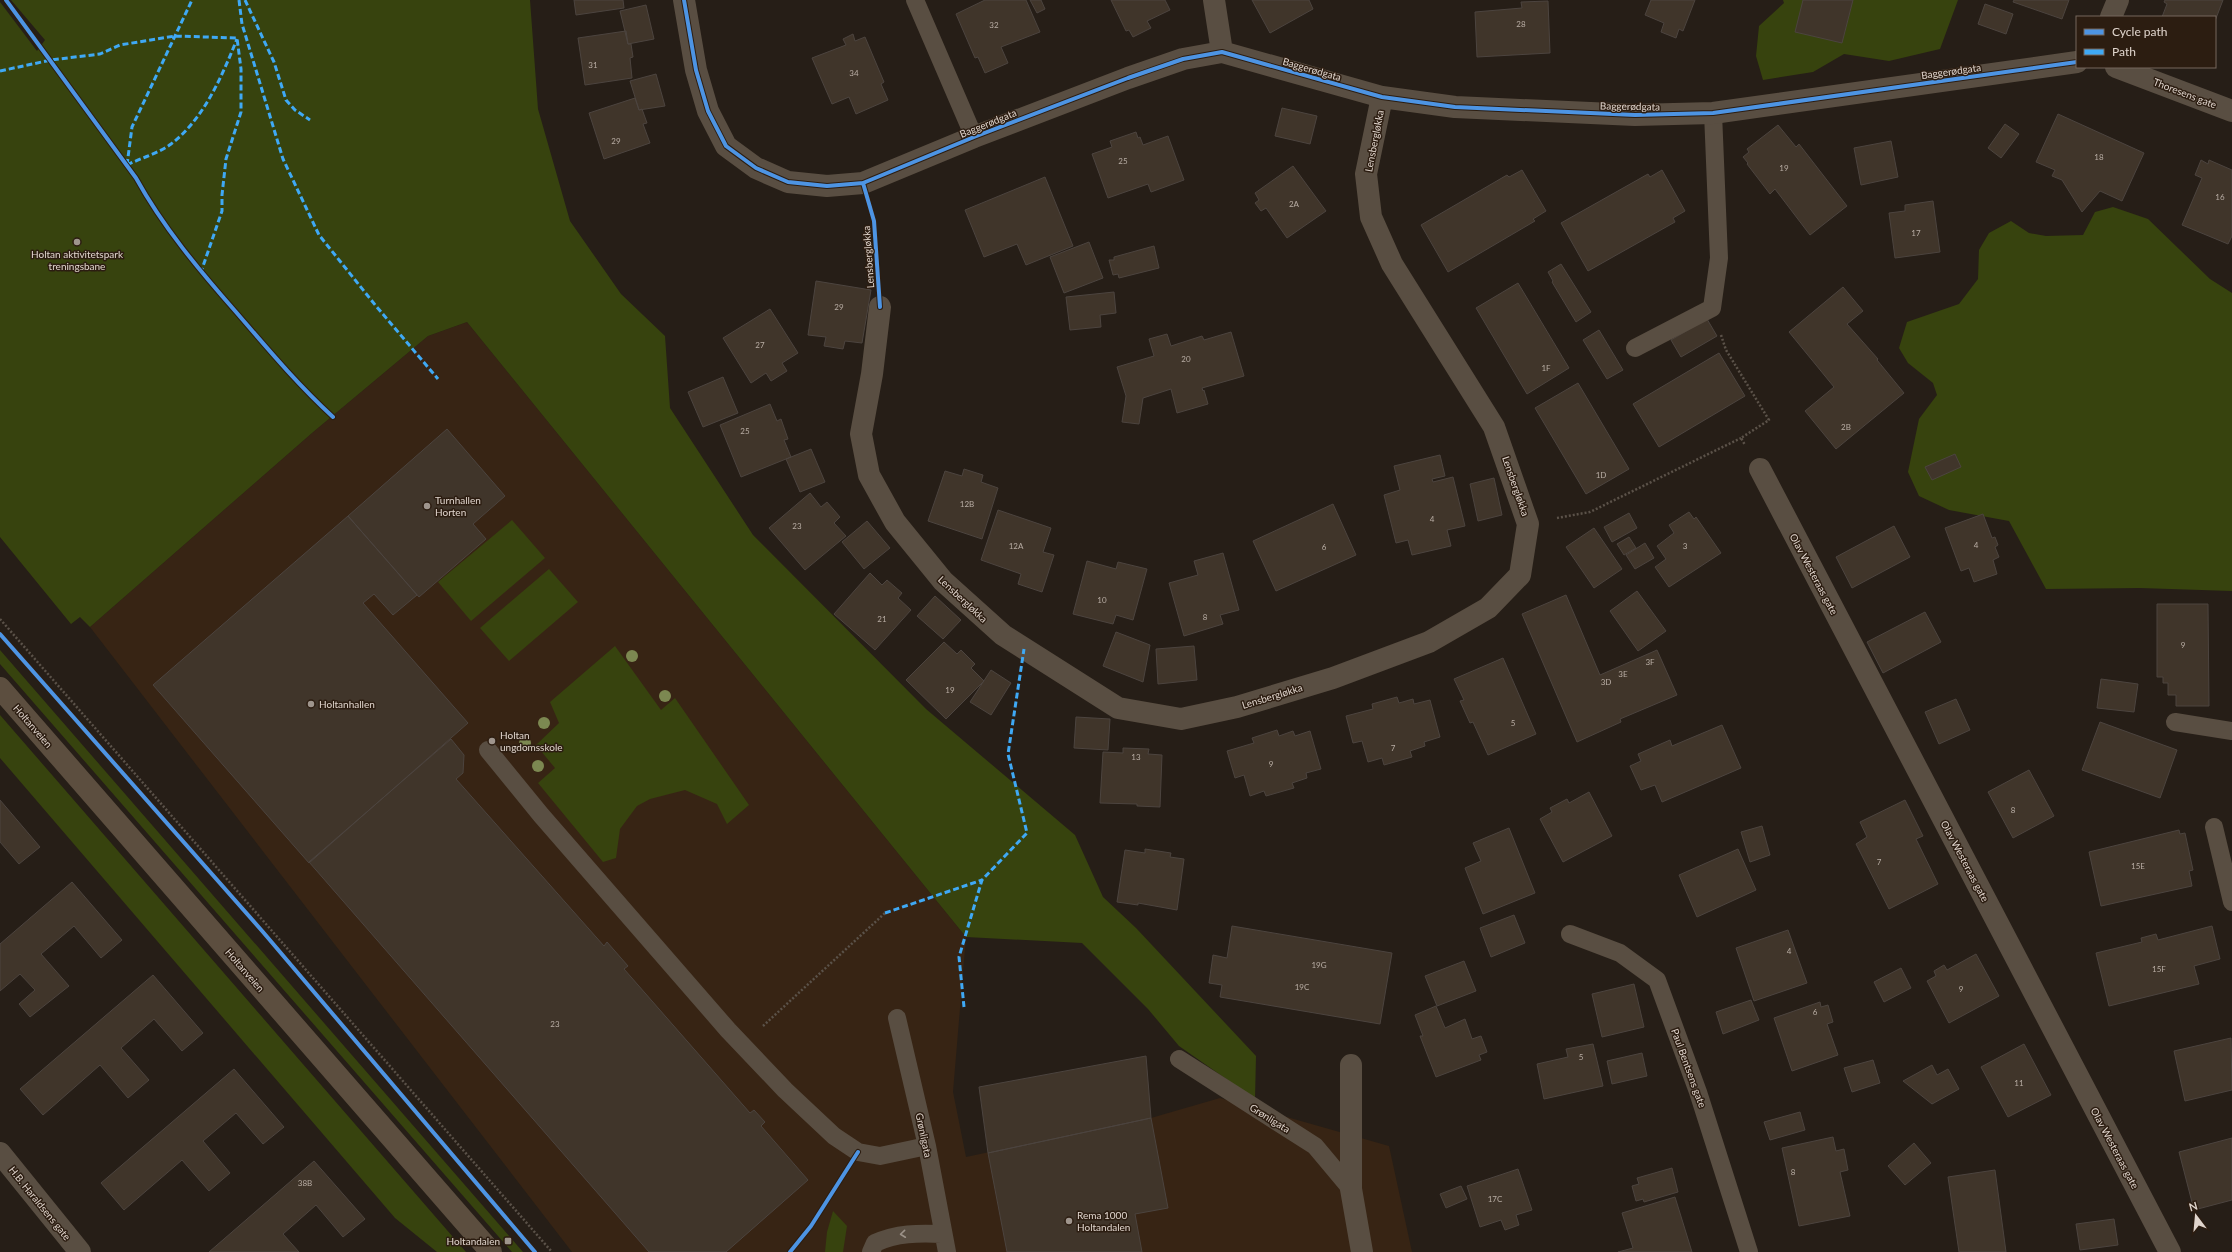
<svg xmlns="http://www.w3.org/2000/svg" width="2232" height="1252" font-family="Lato,sans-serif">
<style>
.built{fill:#372414}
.green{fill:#37430e}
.building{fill:#40352a;stroke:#4c443f}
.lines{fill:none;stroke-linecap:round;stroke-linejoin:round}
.path{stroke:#5b5249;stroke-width:2.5;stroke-dasharray:2 2;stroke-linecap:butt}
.service{stroke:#594e42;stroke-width:18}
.minor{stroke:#594e42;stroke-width:22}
.secondary{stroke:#5c4e3f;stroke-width:22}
.quiet{stroke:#3fa9f5;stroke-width:3;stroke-dasharray:6 3;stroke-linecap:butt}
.cycleway-casing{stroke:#2c1d11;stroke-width:6}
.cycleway{stroke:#4d94e3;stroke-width:4}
.tree{fill:#7c8851}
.oneway{stroke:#9c9288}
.poi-dot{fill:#9f958d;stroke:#2c1d11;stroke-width:1.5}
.labels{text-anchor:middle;stroke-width:3;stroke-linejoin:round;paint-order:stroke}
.number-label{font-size:8px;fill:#b8ada4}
.street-label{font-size:10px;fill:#e0d5cd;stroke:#2c1d11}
.poi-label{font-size:10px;fill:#e0d5cd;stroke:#2c1d11;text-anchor:start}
</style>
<rect width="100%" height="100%" fill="#261e17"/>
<path class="built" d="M467,322l499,615 -13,155 13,65 185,-39 69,-20 169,48 23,106h-840l-482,-625 222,-194 116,-97z"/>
<path class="green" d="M11,0h519l8,109 32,112 51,73 44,42 5,72 83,127 173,174 149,126 28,62 33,31 120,128 -1,43 -76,-53 -31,-37 -66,-66 -116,-6 -499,-615 -39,14 -116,97 -222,194 -10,-10 -9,7 -71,-87v-535l37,49 8,-11z
M1783,0h175l-18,49 -51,12 -45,-7 -31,18 -50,8 -7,-24 3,-30 25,-23z
M2113,207l35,12 62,60 22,14v298l-92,-3 -94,1 -37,-68 -60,-11 -30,-14 -11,-24 11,-53 18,-24 -4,-12 -25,-20 -9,-15 8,-26 52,-18 19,-25 1,-29 10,-17 22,-12 18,12 17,3 37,-1 12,-23z
M512,520l33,38 -74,63 -33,-39z
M549,569l29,33 -69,59 -29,-33z
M615,646l46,64 14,-12 74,107 -22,19 -10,-20 -32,-14 -35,9 -13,7 -17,23 -4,29 -13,4 -65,-79 17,-15 -19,-23 23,-22 -9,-21z
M0,650l523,602h-11l-512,-588z
M0,715l466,537h-29l-42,-34 -395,-460z
M833,1211l14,15 -4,26h-18l2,-20z"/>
<path class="building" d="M574,0h49l1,8 -48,7z
M985,0h41l14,32 -39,15 7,16 -23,10 -7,-16 -3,1 -19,-44z
M1030,0h11l4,9 -8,4z
M1111,0h54l5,10 -23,11 4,7 -18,9 -4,-7 -3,1z
M1252,0h57l4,9 -43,24z
M1651,0h44l-12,31 -4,-2 -3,9 -15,-6 3,-9 -19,-8z
M1803,0h50l-11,43 -47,-11z
M2014,0h55l-7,19 -49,-17z
M2165,0h58l-8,21v-4h-53l5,-13 -3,-2z
M1548,1l2,52 -73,4 -2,-45 47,-4 -1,-6z
M1985,4l28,10 -7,20 -28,-10z
M646,5l8,34 -26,5 -8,-33z
M626,31l2,13h3l2,13 -3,1 2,20 -47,7 -7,-47z
M853,34l2,7 10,-4 19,45 -3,2 7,16 -32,14 -7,-17 -17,7 -20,-46 34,-13 -3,-6z
M656,74l9,32 -26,4 -9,-29z
M635,98l4,12 3,-1 5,14 -4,1 7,19 -46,16 -15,-46z
M1282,108l35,8 -7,28 -35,-8z
M2058,114l86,39 -22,48 -22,-10 -18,21 -20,-32 -10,-4 3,-6 -19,-8z
M2005,124l14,10 -18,24 -13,-10z
M1778,125l18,22 3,-3 48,62 -37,29 -35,-46 -5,5 -23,-30 1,-1 -5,-6 6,-5 -2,-3z
M1136,132l2,6 2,-1 3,8 25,-9 16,44 -33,12 -3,-8 -40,14 -16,-44 20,-7 -2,-6z
M1891,141l7,36 -37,8 -7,-37z
M2201,160l7,4 1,-4 23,10v66l-4,8 -46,-19 20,-47 -7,-3z
M1293,166l33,45 -39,27 -21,-30 -5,3 -6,-8 4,-3 -4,-7z
M1522,170l24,41 -13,8 2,2 -87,51 -27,-47 86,-50 2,2z
M1662,170l23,41 -12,7 2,4 -87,49 -27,-48 87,-49 2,3z
M1045,177l28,69 -47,19 -9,-21 -33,13 -19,-47z
M1933,201l7,51 -45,6 -6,-45 16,-2v-6z
M1089,242l14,36 -39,15 -14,-36z
M1154,246l5,22 -40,10 -1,-4 -5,1 -4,-15h5v-3z
M1561,264l30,48 -15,10 -24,-40 1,-1 -5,-9z
M816,281l55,9 -9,53 -17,-2 -2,8 -19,-3 2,-9 -18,-2z
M1518,283l51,85 -42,26 -51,-86z
M1843,287l20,24 -16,13 31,35 -1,1 27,33 -68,56 -31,-38 29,-24 -45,-55z
M1114,292l2,21 -16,2 1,12 -31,3 -4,-33z
M770,309l28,44 -16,10 5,8 -16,10 -5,-8 -15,10 -28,-45z
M1707,319l10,17 -36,21 -10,-17z
M1599,330l24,40 -16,9 -24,-39z
M1231,332l13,44 -42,12 1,3 1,-1 4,14 -31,9 -6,-24 -28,9 -4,26 -17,-2 4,-26 -9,-29 37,-11 -5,-17 18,-5 4,12 31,-10 2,4z
M1719,353l26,43 -86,51 -26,-43z
M723,377l15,36 -35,14 -15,-35z
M1578,383l51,86 -43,25 -51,-86z
M770,404l7,17 4,-2 7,20 -4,1 7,17 -50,20 -21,-52z
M447,429l58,67 -32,28 13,15 -67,58 -71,-81z
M811,449l14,33 -25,10 -14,-33z
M1955,454l6,13 -29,13 -7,-13z
M1440,455l5,21 -13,3 1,3 20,-5 12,49 -18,4 4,16 -39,9 -4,-15 -12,3 -12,-48 16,-5 -6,-24z
M964,469l19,6 -2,7 17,6 -16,51 -54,-18 17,-50 17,5z
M1494,478l8,37 -24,6 -8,-37z
M810,493l11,14 6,-5 13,15 -6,6 12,13 -41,34 -36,-42z
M1333,504l23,51 -80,36 -23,-50z
M998,510l53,18 -8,24 11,3 -12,37 -24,-8 3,-10 -40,-14z
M1689,512l5,7 2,-2 25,36 -52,34 -14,-20 11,-8 -9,-13 17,-13 -5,-8z
M1629,513l8,15 -25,14 -8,-15z
M1983,514l9,24 3,-1 3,8 -3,2 4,10 -6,3 4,14 -23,8 -5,-14 -8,3 -16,-43z
M348,516l69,79 -24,20 -19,-21 -11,9 105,120 -159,140 -156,-178z
M867,521l23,27 -26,21 -22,-27z
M1894,526l16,31 -58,31 -16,-31z
M1594,528l28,41 -28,19 -28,-41z
M1629,537l7,11 -12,7 -7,-11z
M1645,543l9,15 -19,11 -9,-14z
M1223,553l16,57 -19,5 3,9 -39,12 -15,-53 29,-8 -4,-14z
M1087,561l29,8 2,-7 29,7 -14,51 -17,-5 -3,9 -40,-10z
M870,573l12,12 5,-5 15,13 -4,5 13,12 -36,40 -41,-36z
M1637,591l29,40 -28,20 -28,-40z
M1566,595l34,80 57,-25 20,45 -57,24 1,3 -44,20 -55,-128z
M935,596l26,24 -18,19 -26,-23z
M2157,604h51l1,102h-33v-11h-8v-12h-5v-6h-6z
M1925,612l16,30 -58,31 -16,-31z
M1116,632l34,13 -7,37 -40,-16z
M944,642l13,12 4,-4 14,14 -4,4 13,13 -38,38 -40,-39z
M1194,646l3,34 -39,4 -2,-35z
M1503,658l33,76 -48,21 -15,-33 -3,1 -10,-22 4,-1 -10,-21z
M991,670l20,13 -20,32 -21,-13z
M2101,679l37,5 -4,28 -37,-4z
M1397,697l2,6 14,-4 1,5 16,-4 10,37 -16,5 1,4 -15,5 2,6 -28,8 -2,-7 -14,4 -6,-21 -9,2 -7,-27 27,-7 -1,-5z
M1956,699l14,31 -31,14 -14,-32z
M1076,717l34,2 -2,31 -34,-2z
M2100,722l77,28 -17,48 -78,-28z
M1722,725l19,43 -79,34 -7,-17 -14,5 -11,-24 11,-5 -3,-7 32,-14 2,6z
M1277,730l2,6 14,-5 2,5 15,-5 11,38 -15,4 1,5 -15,5 2,5 -28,8 -2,-5 -14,5 -6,-21 -9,3 -8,-27 27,-8 -2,-5z
M451,739l13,16 -1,18 -7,6 148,167 3,-4 21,24 -4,3 126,144 4,-3 11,12 -4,4 47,54 -82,72h-77l-340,-390z
M1123,748l26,1 -1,5 14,1 -2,52 -23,-1v-2l-37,-1 3,-51 20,1z
M2029,770l25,46 -41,22 -25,-46z
M1589,792l23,44 -49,26 -23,-43 12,-7 -2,-4 17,-9 2,4z
M0,800l40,47 -21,17 -19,-22z
M1905,800l18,36 -7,3 22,45 -49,25 -33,-65 11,-7 -7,-15z
M1762,826l8,29 -20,7 -9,-30z
M1509,828l26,65 -52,21 -18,-46 16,-7 -8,-18z
M2179,830l1,4 5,-1 8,37 -4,1 3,15 -91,20 -12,-54z
M1145,849l26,4 -1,4 14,2 -7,51 -39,-7v2l-21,-3 8,-52 20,3z
M1738,849l18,41 -59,27 -18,-42z
M72,882l50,58 -21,18 -27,-32 -33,28 28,32 -39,31 -11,-13 16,-14 -15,-16 -20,17v-47z
M1514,915l11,28 -34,14 -11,-29z
M1232,926l160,27 -12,71 -160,-27 2,-12 -13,-2 4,-28 14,3z
M2212,926l8,33 -26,7 5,18 -90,22 -13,-53 46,-11 -1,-4 15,-4 2,6z
M1788,930l19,53 -53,18 -18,-53z
M1976,954l23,42 -50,27 -22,-42 9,-5 -2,-5 10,-6 3,5z
M1464,961l12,30 -39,15 -12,-30z
M1901,968l10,20 -27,14 -10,-20z
M153,975l50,58 -21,18 -28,-32 -33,29 28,32 -21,18 -28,-33 -57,50 -23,-26z
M1634,984l10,43 -42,10 -10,-43z
M1751,1000l8,20 -36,14 -7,-22z
M1820,1002l1,5 7,-2 5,17 -6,2 11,31 -46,16 -18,-53z
M1436,1006l9,22 20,-9 7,20 9,-3 6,16 -8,3 2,5 -45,17 -16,-41h3l-8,-21z
M2231,1038l1,52 -47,11 -11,-50z
M1593,1044l10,42 -59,13 -7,-35 31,-7 -2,-8z
M2024,1044l27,51 -43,22 -27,-50z
M1642,1053l5,23 -35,8 -5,-23z
M1146,1056l5,62 -163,35 -9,-66z
M1873,1060l7,23 -28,9 -8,-24z
M1932,1065l5,10 11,-6 11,20 -27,15 -29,-23z
M234,1069l50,58 -21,17 -27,-31 -33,28 27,32 -21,18 -27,-31 -58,50 -23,-27z
M1800,1112l5,18 -35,10 -6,-18z
M1151,1118l17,90 -33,6 7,38h-135l-19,-99z
M1833,1137l3,14 8,-2 4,21 -8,2 10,44 -51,10 -17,-78z
M2232,1138v62l-38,10 -15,-58z
M1914,1143l17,20 -26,22 -17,-19z
M314,1161l51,58 -22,18 -27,-32 -33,29 16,18h-90z
M1672,1168l6,24 -34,10 -1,-3 -7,2 -4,-15 7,-2 -2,-6z
M1518,1169l14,41 -16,5 3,10 -14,5 -4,-10 -21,7 -13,-41z
M1995,1170l11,82h-47l-11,-75z
M1461,1186l6,13 -21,9 -6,-14z
M1675,1197l17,55h-74l15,-4 -11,-35z
M2114,1219l4,26 -38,5 -4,-26z"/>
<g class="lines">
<path class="path" d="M1721,335l5,15 43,70 -28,18 4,7
M1557,518l33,-6 151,-74
M0,619l552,633
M763,1026l122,-113"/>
<path class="service" d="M915,0l59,137
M1635,348l77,-40 7,-50 -6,-145
M2175,722l57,9
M488,750l53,65 187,215 57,60 49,46 24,16 22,4 47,-10
M2214,827l18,75
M1570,934l50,19 37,27 41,112 51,160
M897,1018l30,128 20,106
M1179,1059l136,87 36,43
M871,1252l4,-9c22,-10 43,-10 67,-9"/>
<path class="minor" d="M684,0l12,70 12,41 18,35 30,22 32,14 39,4 36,-3 111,-46 154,-59 55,-19 39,-7 160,45 73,10 180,8 78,-2 364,-51
M1214,0l8,52
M2111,17l7,-17
M2116,67l116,44
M880,307l-8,67 -11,60 8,41 26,47 48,59 60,54 115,73 63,11 56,-12 96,-29 96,-36 59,-34 32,-33 8,-51 -34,-97 -102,-163 -21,-47 -5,-43 16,-77
M1760,469l410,783
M1351,1065v124l11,63
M0,1153l80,99"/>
<path class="secondary" d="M0,688l491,564"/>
<path class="quiet" d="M239,0l3,24 41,135 36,76 57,71 62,73
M245,0l29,62 12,38 9,10 15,10
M0,71l51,-11 49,-6 20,-9 55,-9 62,2 4,31v43l-15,47 -4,36v16l-21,61
M127,165c14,-7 32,-12 44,-21 33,-25 51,-68 66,-105
M127,165l5,-38 60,-127
M885,913l97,-33
M964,1007l-5,-50 23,-77 45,-47 -19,-79 16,-105"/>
<defs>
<path id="cycleway" d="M6,0l130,178c27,49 63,92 100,134 31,36 61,72 97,105
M684,0l12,70 12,41 18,35 30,22 32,14 39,4 36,-3 111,-46 154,-59 55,-19 39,-7 160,45 73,10 180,8 78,-2 364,-51
M863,183l11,38 6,86
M0,634l263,298 272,320
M790,1252l21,-26 47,-74"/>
</defs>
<use href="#cycleway" class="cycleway-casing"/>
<use href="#cycleway" class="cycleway"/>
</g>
<g class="tree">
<circle cx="632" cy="656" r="6"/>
<circle cx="665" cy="696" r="6"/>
<circle cx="544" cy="723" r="6"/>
<circle cx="525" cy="743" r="6"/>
<circle cx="538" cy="766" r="6"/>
</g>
<defs><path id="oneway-chevron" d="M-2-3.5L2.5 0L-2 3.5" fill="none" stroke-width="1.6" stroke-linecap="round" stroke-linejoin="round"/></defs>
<use class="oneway" href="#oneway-chevron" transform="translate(903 1234) rotate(174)"/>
<g class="poi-dot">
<circle cx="77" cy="242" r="4"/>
<circle cx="427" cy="506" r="4"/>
<circle cx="311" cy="704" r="4"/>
<circle cx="492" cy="741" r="4"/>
<circle cx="1069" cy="1221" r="4"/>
<rect x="504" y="1237" width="8" height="8" rx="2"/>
</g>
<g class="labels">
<g class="number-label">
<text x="1521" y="27">28</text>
<text x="994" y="28">32</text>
<text x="593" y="68">31</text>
<text x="854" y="76">34</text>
<text x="616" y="144">29</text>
<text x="2099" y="160">18</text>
<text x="1123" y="164">25</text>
<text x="1784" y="171">19</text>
<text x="2220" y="200">16</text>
<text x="1294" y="207">2A</text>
<text x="1916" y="236">17</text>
<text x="839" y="310">29</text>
<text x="760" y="348">27</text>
<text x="1186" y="362">20</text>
<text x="1546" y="371">1F</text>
<text x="1846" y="430">2B</text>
<text x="745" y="434">25</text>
<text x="1601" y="478">1D</text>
<text x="967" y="507">12B</text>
<text x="1432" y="522">4</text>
<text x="797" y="529">23</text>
<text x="1976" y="548">4</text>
<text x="1016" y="549">12A</text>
<text x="1685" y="549">3</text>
<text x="1324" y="550">6</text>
<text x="1102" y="603">10</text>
<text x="1205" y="620">8</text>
<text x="882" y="622">21</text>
<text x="2183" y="648">9</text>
<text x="1650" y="665">3F</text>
<text x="1623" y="677">3E</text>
<text x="1606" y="685">3D</text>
<text x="950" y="693">19</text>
<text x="1513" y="726">5</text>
<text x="1393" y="751">7</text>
<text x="1136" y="760">13</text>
<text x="1271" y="767">9</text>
<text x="2013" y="813">8</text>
<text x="1879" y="865">7</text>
<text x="2138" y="869">15E</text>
<text x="1789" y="954">4</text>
<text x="1319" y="968">19G</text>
<text x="2159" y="972">15F</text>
<text x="1302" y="990">19C</text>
<text x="1961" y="992">9</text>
<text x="1815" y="1015">6</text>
<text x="555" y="1027">23</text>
<text x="1581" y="1060">5</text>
<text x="2019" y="1086">11</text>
<text x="1793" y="1175">8</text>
<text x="305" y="1186">38B</text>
<text x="1495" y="1202">17C</text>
</g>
<g class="street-label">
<text transform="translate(1312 69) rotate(16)" y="4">Baggerødgata</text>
<text transform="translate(1951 71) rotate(-8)" y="4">Baggerødgata</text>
<text transform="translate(2185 93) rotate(21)" y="4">Thoresens gate</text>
<text transform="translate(1630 106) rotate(1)" y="4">Baggerødgata</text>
<text transform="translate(988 123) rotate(-22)" y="4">Baggerødgata</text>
<text transform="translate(1374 141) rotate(-79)" y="4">Lensbergløkka</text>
<text transform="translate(868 257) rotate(-94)" y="4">Lensbergløkka</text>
<text transform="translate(1516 486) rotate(71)" y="4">Lensbergløkka</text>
<text transform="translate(1814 574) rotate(62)" y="4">Olav Westeraas gate</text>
<text transform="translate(963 599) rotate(43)" y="4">Lensbergløkka</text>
<text transform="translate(1272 696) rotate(-17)" y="4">Lensbergløkka</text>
<text transform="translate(33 726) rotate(49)" y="4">Holtanveien</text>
<text transform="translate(1965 861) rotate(62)" y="4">Olav Westeraas gate</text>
<text transform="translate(245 970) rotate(49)" y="4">Holtanveien</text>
<text transform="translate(1689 1068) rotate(70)" y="4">Paul Bentsens gate</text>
<text transform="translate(1270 1118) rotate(32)" y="4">Grønligata</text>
<text transform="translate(924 1135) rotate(78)" y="4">Grønligata</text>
<text transform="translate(2115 1148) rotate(62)" y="4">Olav Westeraas gate</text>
<text transform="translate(40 1203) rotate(51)" y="4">H.B. Haraldsens gate</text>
</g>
<g class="poi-label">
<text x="77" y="258" text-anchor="middle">Holtan aktivitetspark<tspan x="77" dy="12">treningsbane</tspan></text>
<text x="435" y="504">Turnhallen<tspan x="435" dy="12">Horten</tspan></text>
<text x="319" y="708">Holtanhallen</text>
<text x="500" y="739">Holtan<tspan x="500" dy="12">ungdomsskole</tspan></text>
<text x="1077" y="1219">Rema 1000<tspan x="1077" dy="12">Holtandalen</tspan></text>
<text x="500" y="1245" text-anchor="end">Holtandalen</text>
</g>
</g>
<rect x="2076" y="16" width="140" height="52" fill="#2c1d11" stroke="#74675c"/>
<rect x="2084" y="29" width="20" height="6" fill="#4d94e3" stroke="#74675c"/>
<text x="2112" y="36" font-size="12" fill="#e0d5cd">Cycle path</text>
<rect x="2084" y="49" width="20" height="6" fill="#3fa9f5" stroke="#74675c"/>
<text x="2112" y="56" font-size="12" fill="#e0d5cd">Path</text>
<g transform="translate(2196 1216) rotate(344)" stroke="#2c1d11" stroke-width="3" paint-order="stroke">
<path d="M0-3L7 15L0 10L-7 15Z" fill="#e0d5cd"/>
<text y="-6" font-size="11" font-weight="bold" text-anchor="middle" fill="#e0d5cd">N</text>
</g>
</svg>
